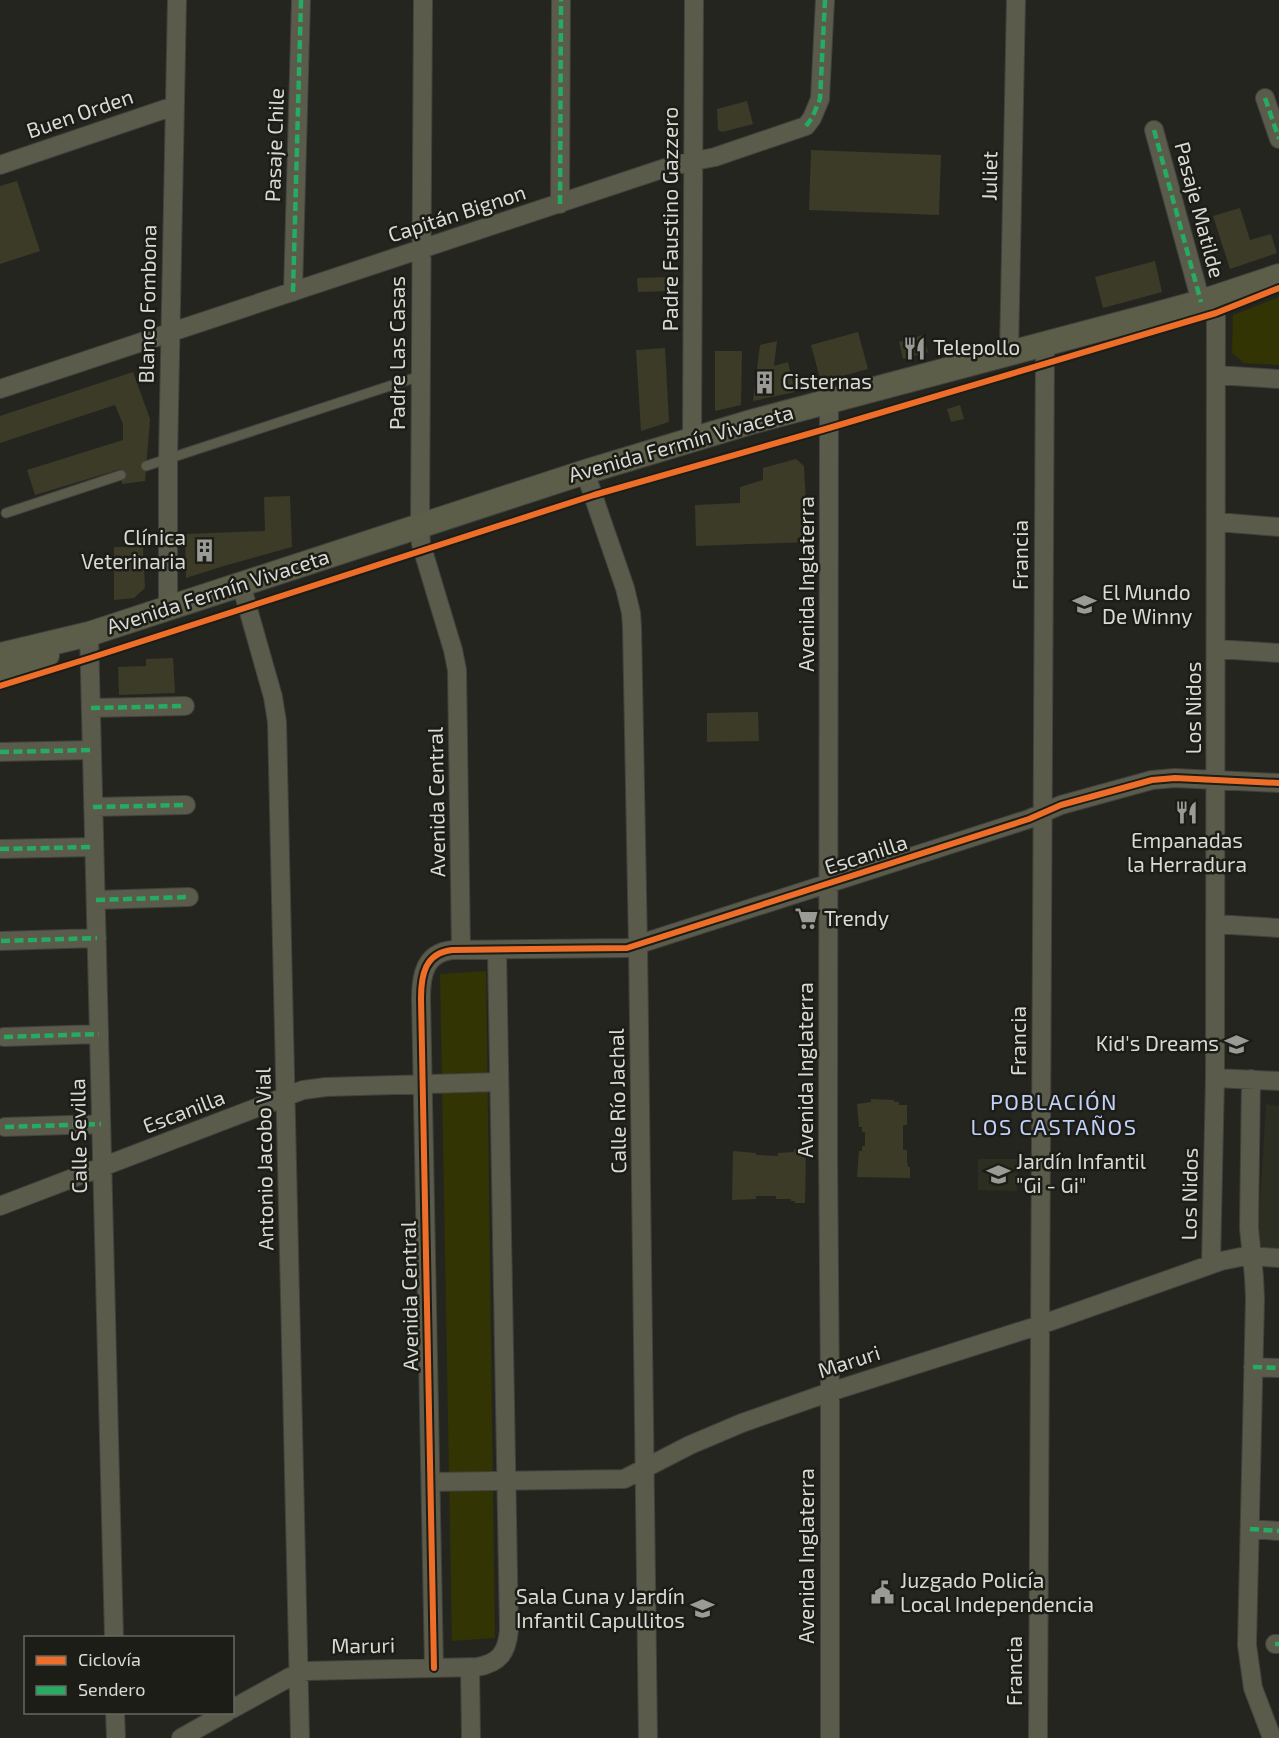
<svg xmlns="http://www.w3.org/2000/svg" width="1279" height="1738" font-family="'Exo 2',sans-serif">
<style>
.built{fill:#2d2e22}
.green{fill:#323404}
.building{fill:#3b3b28}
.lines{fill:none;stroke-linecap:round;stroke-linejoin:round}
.service-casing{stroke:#41413e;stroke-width:11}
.minor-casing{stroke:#41413e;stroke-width:20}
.secondary-casing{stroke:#41413e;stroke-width:26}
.service{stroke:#5a5b4b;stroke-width:9}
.minor{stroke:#5a5b4b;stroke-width:18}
.secondary{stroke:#5c5e49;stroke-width:24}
.quiet{stroke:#26ab63;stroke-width:4.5;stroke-dasharray:9 4.5;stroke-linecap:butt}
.cycleway-casing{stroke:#1c1d16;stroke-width:10}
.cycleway{stroke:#ee6e29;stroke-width:6}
.labels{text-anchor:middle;stroke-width:5;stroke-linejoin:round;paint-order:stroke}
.street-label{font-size:21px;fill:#d9d9d5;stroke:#1c1d16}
.poi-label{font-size:21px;fill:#d9d9d5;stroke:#1c1d16;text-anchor:start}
.neighbourhood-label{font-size:22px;letter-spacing:1.5px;fill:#c2d0fa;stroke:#1c1d16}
</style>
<rect width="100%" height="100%" fill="#252520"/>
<path class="built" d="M1266,1104l13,2v148l-22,-1z
M978,1159h40l-1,32 -39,-1z"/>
<path class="green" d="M1279,297v68l-35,-2 -12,-10 1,-38z
M486,971l9,667 -43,3 -12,-667z"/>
<path class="building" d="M747,101l6,23 -31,8 -4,-2 -1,-21z
M811,150l130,5 -2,60 -130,-5z
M17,181l23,70 -40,13v-78z
M1240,208l10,32 21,-6 6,19 -47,16 -17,-53z
M1155,261l7,31 -59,16 -8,-31z
M668,277v14l-30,1 -1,-14z
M858,332l10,37 -47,13 -10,-37z
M923,335l5,17 -25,7 -4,-17z
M777,341l-3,25 14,-4 7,30 -42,9 7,-56z
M665,348l4,74 -28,9 -5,-81z
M715,351h27l-1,54 -26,6z
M133,372l17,47 -5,62 -23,3 -1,-15 -86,26 -8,-25 96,-30v-16l-8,-19 -115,38v-27z
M960,405l4,14 -13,3 -4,-13z
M796,459l8,7 4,76 -112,4 -1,-41 45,-2v-16l23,-7v-12z
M290,496l2,51 -68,19 -38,12 -1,-44 80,-3 -1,-34z
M114,547h29l2,41 -11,10 -20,2z
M173,658l2,35 -56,2 -1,-28 28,-1v-7z
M758,712l1,29 -52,1v-29z
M1180,808l15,1 -1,9 -14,-1z
M871,1099l23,1v2h5v3h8v20h-4v25h4v11l1,6h2v11l-53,-1 2,-26h3v-5h3v-14h-3v-5h-3l-2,-23 14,-2z
M794,1149h12l-1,54h-10v-2h-4v-2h-15v-3h-20v3l-24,1 1,-49 23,2v2l22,1v-3l16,-1z"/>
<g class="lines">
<defs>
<path id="service" d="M146,466l274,-90
M6,513l115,-38"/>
<path id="minor" d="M423,0l-3,526 1,18 32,106 4,20 4,280
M1265,98l14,41
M1154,130l47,172
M0,165l174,-59
M560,204l1,-204
M293,292l8,-292
M1009,353l7,-353
M1217,375l62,4
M0,389l674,-224 41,-8 91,-31 6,-8 8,-19 5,-99
M829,402l-1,750 2,240v346
M692,439l2,-439
M585,472l40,116 6,25 1,14 6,319 10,792
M1217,522l62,5
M241,584l32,113 4,25 23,1016
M168,608v-149l9,-459
M89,634l25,1004
M1217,649l62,4
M91,708l94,-2
M0,752l92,-2
M93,807l93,-2
M0,849l94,-2
M96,900l93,-3
M1215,924l64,4
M1,941l96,-3
M4,1037l95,-3
M1215,1078l64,3
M1251,1079l-2,149 5,49 1,22 -8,346 6,43 19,50
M5,1127l96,-3
M0,1206l303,-116 23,-3 172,-5
M1211,1264l4,-186 1,-781
M1253,1367l26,1
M431,1482l193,-3 66,-34 52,-22 88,-31 210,-67 181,-64 25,-5 33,2
M1250,1529l29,2
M1275,1644h4
M470,1667l1,71
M434,1668l-13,-670c0,-23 4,-45 31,-48l175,-2 402,-129 32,-14 91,-25 23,-2 104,5
M232,1709l58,-32 16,-6 171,-4c23,-4 30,-15 32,-37l-12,-679
M115,1712l1,26
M181,1738l46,-26
M1038,1738l7,-1394"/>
<path id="secondary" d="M0,655l89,-21 496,-162 166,-50 406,-108 44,-12 78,-26
M0,676l47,-21"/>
</defs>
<use href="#service" class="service-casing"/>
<use href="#minor" class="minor-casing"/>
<use href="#secondary" class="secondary-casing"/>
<use href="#service" class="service"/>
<use href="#minor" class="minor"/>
<use href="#secondary" class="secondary"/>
<path class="quiet" d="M1265,98l14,41
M806,126l6,-8 8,-19 5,-99
M1154,130l47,172
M560,204l1,-204
M293,292l8,-292
M91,708l94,-2
M0,752l92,-2
M93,807l93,-2
M0,849l94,-2
M96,900l93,-3
M1,941l96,-3
M4,1037l95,-3
M5,1127l96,-3
M1253,1367l26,1
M1250,1529l29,2
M1275,1644h4"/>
<defs>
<path id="cycleway" d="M0,686l90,-28 504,-163 235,-67 387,-115 63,-25
M434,1668l-13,-670c0,-23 4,-45 31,-48l175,-2 402,-129 32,-14 91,-25 23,-2 104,5"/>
</defs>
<use href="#cycleway" class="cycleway-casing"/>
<use href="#cycleway" class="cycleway"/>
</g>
<defs>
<symbol id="restaurant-bare" viewBox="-9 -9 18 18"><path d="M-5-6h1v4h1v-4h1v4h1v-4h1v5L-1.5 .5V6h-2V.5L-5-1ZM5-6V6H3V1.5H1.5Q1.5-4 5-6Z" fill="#9a9a96" stroke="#1c1d16" stroke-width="2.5" paint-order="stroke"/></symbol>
<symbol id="building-bare" viewBox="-9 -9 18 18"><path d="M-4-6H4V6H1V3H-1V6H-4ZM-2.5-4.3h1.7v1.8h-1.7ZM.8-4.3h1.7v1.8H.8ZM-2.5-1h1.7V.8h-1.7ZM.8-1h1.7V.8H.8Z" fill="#9a9a96" stroke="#1c1d16" stroke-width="2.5" paint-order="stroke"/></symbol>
<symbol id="school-bare" viewBox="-9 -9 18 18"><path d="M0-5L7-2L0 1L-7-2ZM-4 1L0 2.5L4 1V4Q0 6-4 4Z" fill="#9a9a96" stroke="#1c1d16" stroke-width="2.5" paint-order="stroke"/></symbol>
<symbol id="supermarket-bare" viewBox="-9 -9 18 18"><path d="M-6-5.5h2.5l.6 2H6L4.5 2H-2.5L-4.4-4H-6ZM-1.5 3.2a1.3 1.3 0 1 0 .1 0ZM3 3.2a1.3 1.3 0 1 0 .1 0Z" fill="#9a9a96" stroke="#1c1d16" stroke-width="2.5" paint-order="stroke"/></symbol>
<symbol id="civic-bare" viewBox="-9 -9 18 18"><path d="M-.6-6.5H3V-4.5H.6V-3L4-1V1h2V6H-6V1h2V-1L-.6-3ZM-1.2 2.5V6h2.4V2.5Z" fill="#9a9a96" stroke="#1c1d16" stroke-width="2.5" paint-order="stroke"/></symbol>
</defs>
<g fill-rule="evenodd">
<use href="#restaurant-bare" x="898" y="332" width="33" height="33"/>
<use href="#building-bare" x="748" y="366" width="33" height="33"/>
<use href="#building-bare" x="188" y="534" width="33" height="33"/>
<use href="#school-bare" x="1068" y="588" width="33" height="33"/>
<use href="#restaurant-bare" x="1170" y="796" width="33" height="33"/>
<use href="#supermarket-bare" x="790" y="902" width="33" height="33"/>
<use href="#school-bare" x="1220" y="1028" width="33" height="33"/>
<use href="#school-bare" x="982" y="1158" width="33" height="33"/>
<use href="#civic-bare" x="866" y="1576" width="33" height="33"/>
<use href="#school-bare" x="686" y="1592" width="33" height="33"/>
</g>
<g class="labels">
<g class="street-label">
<text transform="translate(80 114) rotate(-19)" y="7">Buen Orden</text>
<text transform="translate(275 145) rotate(-88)" y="7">Pasaje Chile</text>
<text transform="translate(990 176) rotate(-89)" y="7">Juliet</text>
<text transform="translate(1199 210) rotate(75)" y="7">Pasaje Matilde</text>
<text transform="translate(457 214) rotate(-18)" y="7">Capitán Bignon</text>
<text transform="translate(671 219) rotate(-90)" y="7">Padre Faustino Gazzero</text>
<text transform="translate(148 304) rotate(-89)" y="7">Blanco Fombona</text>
<text transform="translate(398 353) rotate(-90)" y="7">Padre Las Casas</text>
<text transform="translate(681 444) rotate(-16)" y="7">Avenida Fermín Vivaceta</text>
<text transform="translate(1021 555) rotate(-90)" y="7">Francia</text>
<text transform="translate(807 584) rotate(-90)" y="7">Avenida Inglaterra</text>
<text transform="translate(218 592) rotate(-18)" y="7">Avenida Fermín Vivaceta</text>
<text transform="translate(1194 708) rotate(-90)" y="7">Los Nidos</text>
<text transform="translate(437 802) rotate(-91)" y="7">Avenida Central</text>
<text transform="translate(866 855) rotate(-18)" y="7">Escanilla</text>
<text transform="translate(1019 1041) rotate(-90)" y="7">Francia</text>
<text transform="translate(806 1070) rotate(-90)" y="7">Avenida Inglaterra</text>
<text transform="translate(618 1101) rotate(-91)" y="7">Calle Río Jachal</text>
<text transform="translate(184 1112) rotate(-21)" y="7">Escanilla</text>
<text transform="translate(79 1136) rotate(-91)" y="7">Calle Sevilla</text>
<text transform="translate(265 1159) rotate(-91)" y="7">Antonio Jacobo Vial</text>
<text transform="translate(1190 1194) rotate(-89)" y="7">Los Nidos</text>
<text transform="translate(410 1296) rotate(-91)" y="7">Avenida Central</text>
<text transform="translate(849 1362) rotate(-18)" y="7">Maruri</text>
<text transform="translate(807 1556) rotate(-90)" y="7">Avenida Inglaterra</text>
<text transform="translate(363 1646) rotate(-1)" y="7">Maruri</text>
<text transform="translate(1015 1671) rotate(-90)" y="7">Francia</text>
</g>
<g class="poi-label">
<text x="933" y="355">Telepollo</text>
<text x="782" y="389">Cisternas</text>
<text x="186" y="545" text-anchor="end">Clínica<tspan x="186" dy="24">Veterinaria</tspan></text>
<text x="1102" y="600">El Mundo<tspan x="1102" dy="24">De Winny</tspan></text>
<text x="1187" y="848" text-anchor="middle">Empanadas<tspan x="1187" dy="24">la Herradura</tspan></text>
<text x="824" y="926">Trendy</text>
<text x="1219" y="1051" text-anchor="end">Kid's Dreams</text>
<text x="1016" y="1169">Jardín Infantil<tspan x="1016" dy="24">"Gi - Gi"</tspan></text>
<text x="900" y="1588">Juzgado Policía<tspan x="900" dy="24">Local Independencia</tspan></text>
<text x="685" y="1604" text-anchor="end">Sala Cuna y Jardín<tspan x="685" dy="24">Infantil Capullitos</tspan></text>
</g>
<g class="neighbourhood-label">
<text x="1054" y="1110">POBLACIÓN<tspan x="1054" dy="25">LOS CASTAÑOS</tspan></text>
</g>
</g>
<rect x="24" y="1636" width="210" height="78" fill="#1c1d16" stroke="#686862" stroke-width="1.5"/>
<rect x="36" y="1656" width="30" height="9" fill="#ee6e29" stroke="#686862" stroke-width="1.5"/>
<text x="78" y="1666" font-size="18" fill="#d9d9d5">Ciclovía</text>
<rect x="36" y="1686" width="30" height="9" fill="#26ab63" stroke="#686862" stroke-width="1.5"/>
<text x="78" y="1696" font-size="18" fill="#d9d9d5">Sendero</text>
</svg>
